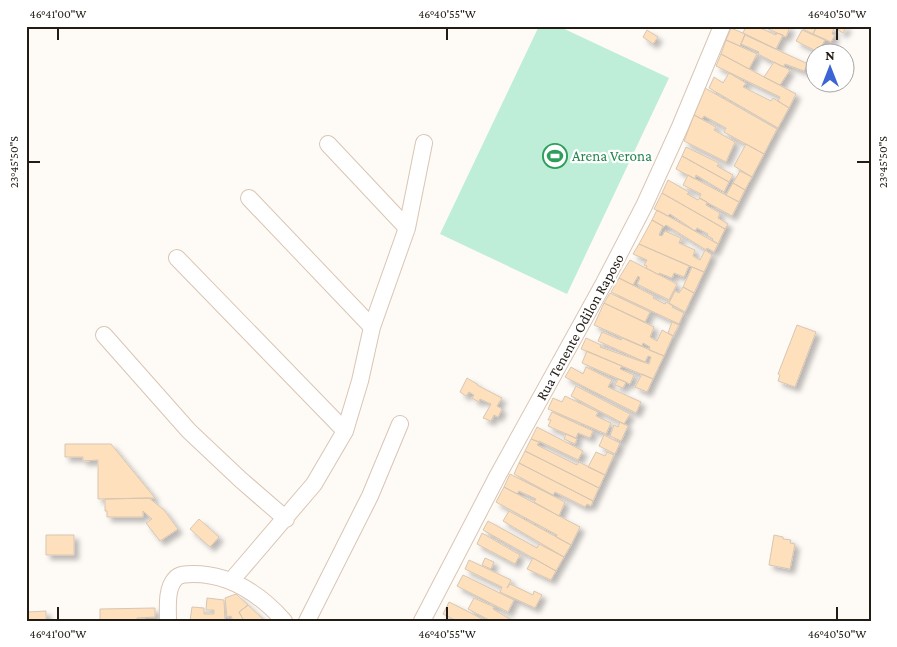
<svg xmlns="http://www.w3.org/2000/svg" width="897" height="647" font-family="'Crimson Pro',serif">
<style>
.green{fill:#beeed7}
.building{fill:#fee0bd;stroke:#d7c6b2;filter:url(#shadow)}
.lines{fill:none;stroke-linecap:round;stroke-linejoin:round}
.minor-casing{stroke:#d9c5b4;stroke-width:18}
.minor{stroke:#fff;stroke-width:16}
.ticks{fill:none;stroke:#231c15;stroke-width:2}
.labels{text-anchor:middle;stroke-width:4.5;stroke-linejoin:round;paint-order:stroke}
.leisure-label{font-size:15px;fill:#27864d;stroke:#fff;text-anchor:start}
.street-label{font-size:15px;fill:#231c15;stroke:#fff}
.neatline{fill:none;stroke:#231c15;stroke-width:2}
.ticks-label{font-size:12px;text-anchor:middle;fill:#231c15}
</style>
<defs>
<filter id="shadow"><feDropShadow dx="4.5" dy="4.5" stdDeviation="2.5" flood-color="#0004"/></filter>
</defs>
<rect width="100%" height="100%" fill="#fefaf6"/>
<path class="green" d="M539,26h19l111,52 -102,216 -127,-60z"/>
<path class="building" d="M746,26h10l20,9 1,-2 6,2 -7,14 -33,-16z
M762,26h27l1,1 -4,10z
M797,26h20l-4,8z
M817,26h13l4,2 -2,6 3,1 -4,7 -18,-8z
M841,26h6l-4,7 -5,-3z
M731,28l14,6 -5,12 -14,-6z
M647,30l11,7 -5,7 -10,-7z
M802,30l23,10 -7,12 -22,-11z
M745,35l63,29 -4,7 -19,-7 -2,3 -25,-13 1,-2 -18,-8z
M726,40l31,14 -8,15 -28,-15z
M721,54l75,40 -7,14 -11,-7 2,-4 -64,-31z
M774,62l16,8 -10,15 -16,-8z
M729,73l17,10 -3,4 28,14 2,-3 16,10 -11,20 -69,-40 5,-11 9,6z
M705,88l72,41 -13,25 -40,-22 2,-4 -22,-12 -2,3 -8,-4z
M694,115l22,12 -2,3 21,12 -9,20 -42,-21z
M746,144l18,10 -12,23 -18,-11z
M686,147l33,16 -2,3 16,9 -4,7 -47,-26z
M682,156l47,26 -5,10 -28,-17 -1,4 -19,-10z
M740,171l12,6 -7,13 -12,-7z
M688,175l51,27 -7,14 -33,-18 2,-4 -18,-9z
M668,180l21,12 -2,2 11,6 2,-2 7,4 -1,3 14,8 -2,5 10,6 -3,5 -63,-36z
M733,183l12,7 -6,12 -13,-7z
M662,193l63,36 -7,15 -6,-4 1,-1 -6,-4 1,-1 -11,-6 -2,3 -25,-17 -2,2 -14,-7z
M657,210l61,34 -4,8 -7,-4 -1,2 -40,-25 -2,2 -12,-7z
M652,220l11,6 -4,9 3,1 3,-5 16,7 -2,5 16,7 -2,6 7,4 5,-10 7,5 -8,17 -65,-28z
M639,244l50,22 -5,11 -10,-4 -2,5 -13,-5v2l-13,-7 1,-2 -3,-1 3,-5 -14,-6z
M630,260l47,24 -8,16 -32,-16 3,-6 -2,-2 -5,9 -14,-7z
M692,267l12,5 -10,21 -11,-6z
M619,278l35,18 -1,2 12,6 1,-2 2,1 5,3 -1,1 12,6 -5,11 -68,-32z
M683,287l11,6 -9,19 -16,-9 6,-12 4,2z
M610,293l40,19 -5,10 -41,-19z
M604,303l50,24 -4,10 7,4 5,-11 11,6 -9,20 -15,-6 1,-3 -5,-3 -2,-1 -1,3 -48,-21z
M672,322l7,3 -6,11 -5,-3z
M797,325l19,7 -21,55 -17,-6 2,-6 -2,-1z
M602,332l19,8 1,-2 42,18 -11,23 -72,-30 5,-11 15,7 -1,2 49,17 2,-7 -3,-1 -3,6 -47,-21z
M587,351l35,15 -2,3 14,6 -4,9 -48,-21z
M571,367l12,7 3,-7 26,13 -4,7 33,15 -5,11 -71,-36z
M642,374l11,5 -6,13 -12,-5z
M467,378l10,6v1l25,13 -5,8 5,3 -4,8 -4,-2 -3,6 -8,-3 8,-14 -11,-5 -1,3 -7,-4 2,-3 -5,-3 -3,4 -6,-4z
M618,379l8,3 -3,6 -8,-3z
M576,386l54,28 -6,10 -53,-28z
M565,396l33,16 -2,4 15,7 -5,11 -58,-25 5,-11 9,4z
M552,412l41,19 -3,7 -12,-5 -2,5 -28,-12 3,-6h-3z
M620,422l8,4 -7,15 -11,-5 4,-11 4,2z
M537,427l46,24 -5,9 -39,-19v1l-8,-3z
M566,434l11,5 -2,5 -11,-5z
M604,435l16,8 -5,11 -16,-8z
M531,439l8,3 -2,3 40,20 2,-3 26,13 -6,13 -74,-37z
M65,444h46l44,54 -57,1v-39l-15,1v-4h-18z
M525,451l74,37 -6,13 -74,-38z
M596,452l9,4 2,-4 7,3 -9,20 -17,-8z
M519,463l74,38 -2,5 -4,-2 -2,3 -30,-15 -2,3 -39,-21z
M510,474l55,28 -6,14 -25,-14 2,-3 -17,-8 -2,3 -13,-7z
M504,487l76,40 -9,18 -15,-8 1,-2 -61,-33z
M149,498l15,12 14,19 -18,12 -14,-18 6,-4 -9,-8v6h-36v-6h-2v-12z
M509,511l62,34 -7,12 -61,-36z
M199,519l20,18 -9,10 -20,-18z
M488,521l49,27 2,-4 25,13 -8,14 -73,-41z
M482,533l38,22 -5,9 -38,-20z
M46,535h28v20h-28z
M774,535l9,2v2l8,1 -1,3 5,1 -5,25 -21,-4z
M485,558l9,4 -3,7 -9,-4z
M533,558l23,13 -5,9 -24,-11z
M469,560l42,20 -4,8 3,-4 23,11 1,-4 8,4 -7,13 -35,-16 2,-5 -37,-18z
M463,575l51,25 -6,12 -51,-26z
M236,594l12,11 -9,7 5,9h-11l-2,-5 -4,1 -2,-19z
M207,598l17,2 1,21h-35l2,-14 12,1v6h10v-4h-8z
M474,598l20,9 -1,2 17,10 -1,2h-18l-23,-12z
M449,602l18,9 19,10h-29l-14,-7z
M248,605l17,16h-21l-5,-9z
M155,608v9l-18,1v3h-37v-12z
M46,611v10h-18v-9z"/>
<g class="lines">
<defs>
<path id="minor" d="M328,144l79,84
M249,198l123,129
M177,258l168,173
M104,335l85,96 52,49 45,39
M231,581l83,-97 31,-53 15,-50 12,-54 35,-99 17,-85
M168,621c0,-13 -2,-32 7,-42 4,-5 12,-5 18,-5 36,0 67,20 91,47
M307,621l63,-125 30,-72
M422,621l76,-146 106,-192 40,-77 35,-77 43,-103"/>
</defs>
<use href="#minor" class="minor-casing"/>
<use href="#minor" class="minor"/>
</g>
<path class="ticks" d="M58,28v12M447,28v12M837,28v12M28,162h12M857,162h13M58,607v13M447,607v13M837,607v13"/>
<defs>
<symbol id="stadium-ring" viewBox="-11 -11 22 22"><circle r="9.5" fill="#fff" stroke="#2e9e5b" stroke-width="1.5"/><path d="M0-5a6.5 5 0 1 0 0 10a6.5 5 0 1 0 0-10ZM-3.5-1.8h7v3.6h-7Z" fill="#2e9e5b"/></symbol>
</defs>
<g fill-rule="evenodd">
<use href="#stadium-ring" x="541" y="142" width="28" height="28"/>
</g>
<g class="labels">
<g class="leisure-label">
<text x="572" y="161">Arena Verona</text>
</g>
<g class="street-label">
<text transform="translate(580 327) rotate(-61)" y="5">Rua Tenente Odilon Raposo</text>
</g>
</g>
<rect width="897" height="647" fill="none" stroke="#ffffff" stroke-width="55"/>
<g transform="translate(830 68)"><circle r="24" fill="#ffffff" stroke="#a7a4a1"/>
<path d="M0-4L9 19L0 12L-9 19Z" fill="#3c64d5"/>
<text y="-8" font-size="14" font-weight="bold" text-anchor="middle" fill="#231c15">N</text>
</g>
<rect x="28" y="28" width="842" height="592" class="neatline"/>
<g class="ticks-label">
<text x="58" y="18">46°41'00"W</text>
<text x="447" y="18">46°40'55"W</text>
<text x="837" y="18">46°40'50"W</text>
<text transform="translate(14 162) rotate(-90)" y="4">23°45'50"S</text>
<text transform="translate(883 162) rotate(-90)" y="4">23°45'50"S</text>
<text x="58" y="638">46°41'00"W</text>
<text x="447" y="638">46°40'55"W</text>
<text x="837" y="638">46°40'50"W</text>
</g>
</svg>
